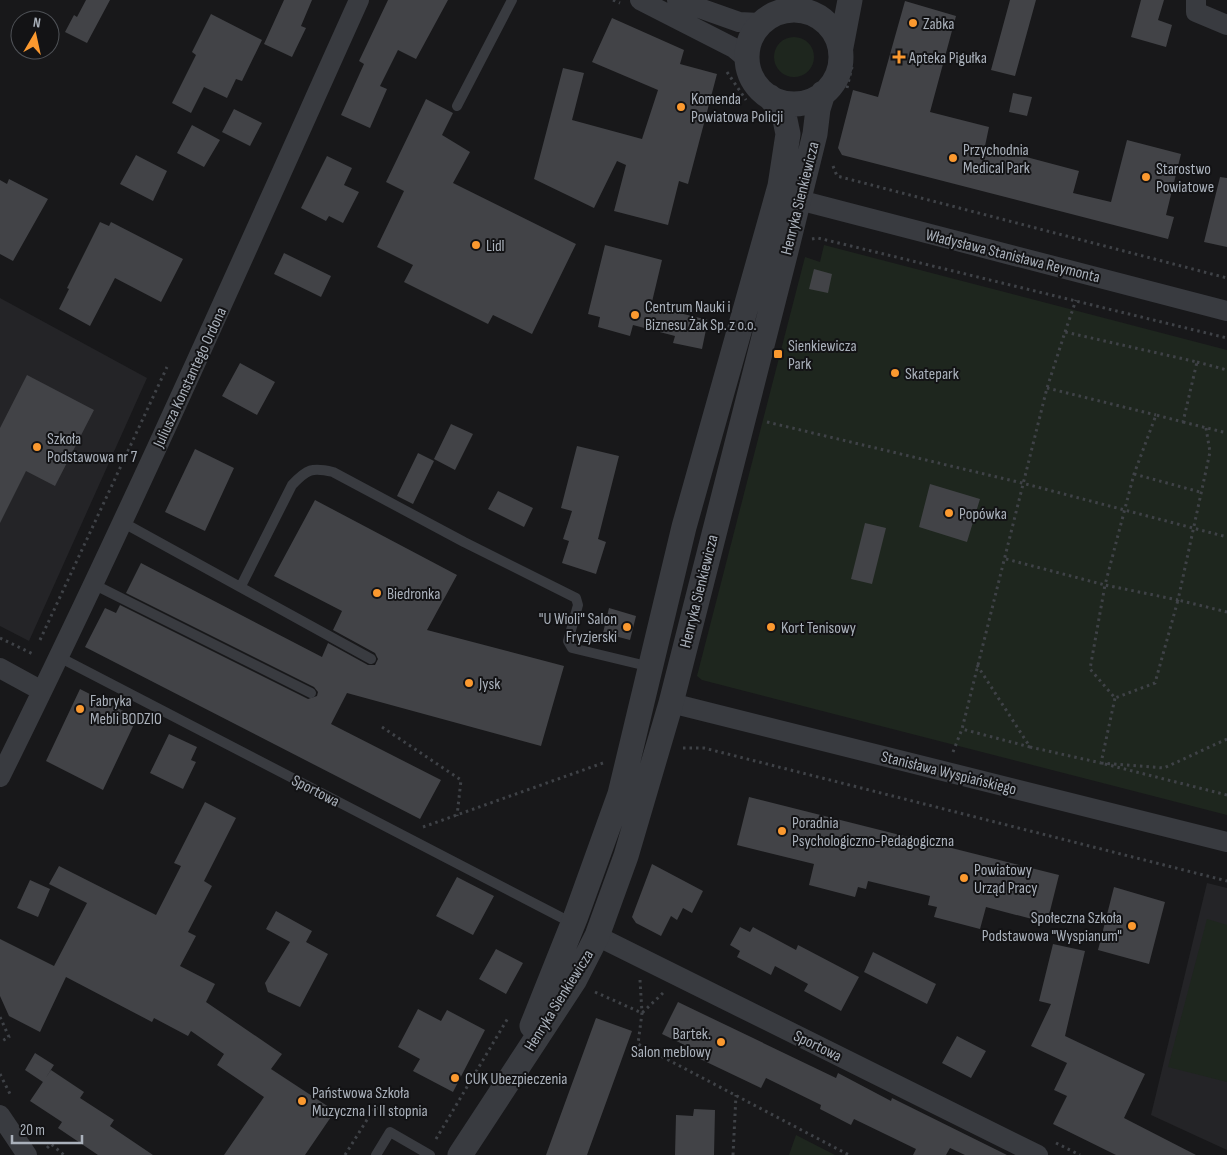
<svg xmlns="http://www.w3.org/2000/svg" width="1227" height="1155" font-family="'Sofia Sans Condensed',sans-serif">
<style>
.built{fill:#242427}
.green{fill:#1e261e}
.building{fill:#424347}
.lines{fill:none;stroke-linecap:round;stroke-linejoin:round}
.path{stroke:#3f4247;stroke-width:3;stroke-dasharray:2.5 4;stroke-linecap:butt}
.service{stroke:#393b40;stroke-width:10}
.minor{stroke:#393b40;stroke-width:20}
.tertiary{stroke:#393b40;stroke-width:25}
.poi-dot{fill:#fb992f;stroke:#131315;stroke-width:2}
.labels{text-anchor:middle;stroke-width:4;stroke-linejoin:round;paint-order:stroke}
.poi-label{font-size:16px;fill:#aab1bb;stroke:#131315;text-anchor:start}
.street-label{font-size:16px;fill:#aab1bb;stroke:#131315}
</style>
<rect width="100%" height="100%" fill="#18181a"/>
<path class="built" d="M0,298l147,80 -118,263 -29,-15z
M1207,883l20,5v262l-76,-35z"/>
<path class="green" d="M774 57a20 20 0 1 1 40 0a20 20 0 1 1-40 0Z
M824,245l403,105v465l-525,-135 -5,-4 108,-419 15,5z
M1207,919l20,6v157l-59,-15z
M796,1135l39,20h-46z"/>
<path class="building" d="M86,0h24l-23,43 -22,-11 9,-17 3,2z
M284,0h28l-11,26 5,2 -14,29 -28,-13z
M388,0h60l-32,59 -18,-9 -18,36 7,3 -17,39 -29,-13 23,-51 -5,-3z
M1010,0h26l-21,76 -24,-6z
M1141,0h23l-6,20 14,5 -6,22 -35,-10z
M905,1l51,15 -26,96 59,15 -4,19 94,25 -6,22 38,9 16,-62 54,14 -15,61 8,2 -6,22 -326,-84 -4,-7 15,-58 25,7z
M211,14l51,26 -20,41 -6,-2 -9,19 -23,-11 -13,26 -19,-10 24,-48 -4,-3z
M612,18l72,32 -4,14 37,10 -29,110 -9,-3 -11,44 -54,-14 12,-46 -9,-4 -23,47 -60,-29 29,-111 21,5 -12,47 70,19 16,-49 -66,-28z
M1013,93l19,4 -5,19 -18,-4z
M426,99l27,14 -11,22 28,17 -17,31 123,61 -44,90 -39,-19 -5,9 -84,-42 9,-17 -36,-18 27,-56 -18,-9z
M234,109l28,14 -12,23 -28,-14z
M192,125l28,15 -16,27 -27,-14z
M136,155l31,16 -14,30 -33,-17z
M327,156l25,12 -8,17 15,7 -16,31 -14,-7 -3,5 -25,-13z
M1220,177l7,1v69l-23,-5z
M9,179l39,20 -35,62 -13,-7v-74l7,4z
M100,222l9,4 2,-4 72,37 -22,43 -46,-24 -25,48 -31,-17 10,-20 -2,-1z
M605,245l57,15 -11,46 57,14 -6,29 -29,-6 2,-7 -42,-11 -3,11 -32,-9 2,-10 -12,-3z
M284,253l47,23 -10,21 -47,-23z
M814,269l18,5 -4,19 -19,-4z
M240,363l35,19 -18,33 -35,-19z
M27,375l67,35 -39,76 -29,-15 -26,52v-95z
M451,424l22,10 -18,36 -21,-11z
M577,446l42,10 -21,83 8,3 -10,32 -34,-11 7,-22 -6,-2 9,-28 -11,-3z
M195,449l39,19 -29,63 -40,-19z
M418,453l16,8 -21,43 -16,-8z
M930,484l50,15 -13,43 -48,-15z
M498,491l35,17 -9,19 -36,-18z
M315,500l142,75 -30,55 137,36 -23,80 -194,-53 -16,31 110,56 -21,39 -335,-172 20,-39 11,5 4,-8 188,94 9,-3 1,-4 -4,-5 -188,-94 15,-30 181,94 6,-14 40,22h7l3,-6 -3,-6 -42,-23 9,-19 -68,-35z
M865,523l21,5 -14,56 -21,-5z
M609,608l27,8 -6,24 -27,-7z
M80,689l57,29 -34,72 -57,-29z
M169,734l28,13 -6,13 5,2 -13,27 -33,-16z
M749,797l310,78 -12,48 -61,-16 -6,22 -46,-12 3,-10 -9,-2 2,-9 -62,-15 -2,8 -8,-2 -3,10 -46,-12 5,-21 -77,-19z
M205,802l31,16 -32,63 8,5 -24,46 8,4 -16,30 35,18 -9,18 76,52 -11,15 64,42 -30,44h-81l40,-58 -47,-32 7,-11 -33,-23 -3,5 -34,-18 -2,4 -86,-45 -26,55 -31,-16 -9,-20v-57l54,27 33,-63 -38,-19 10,-18 97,49 25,-49 -7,-3z
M652,864l51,27 -11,22 -9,-5 -6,12 -6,-4 -10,20 -25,-13 -4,-6z
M457,877l37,19 -21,39 -37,-19z
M30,880l20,9 -12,28 -21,-9z
M1114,887l51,15 -16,62 -51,-14z
M276,911l36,20 -6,11 22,12 -28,53 -32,-15 -3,-9 25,-41 -24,-13z
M740,927l10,5 3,-5 43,23 2,-5 61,32 -18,34 -37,-20 4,-7 -33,-18 -4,9 -34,-18 3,-6 -10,-6z
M1053,944l32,7 -20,85 80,38 -21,44 72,37h-80l-63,-31 14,-28 -13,-6 13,-27 -36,-17 20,-42 -12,-3z
M496,949l27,14 -17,31 -27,-15z
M873,952l63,32 -9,20 -63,-32z
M678,1002l158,76 2,-5 53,28 1,-3 115,57h-42l-15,-7 -4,7h-33l3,-6 -62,-30 -3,6 -31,-16 1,-4 -55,-27 -5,10 -65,-31 3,-5 -37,-18z
M418,1009l23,12 6,-11 38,20 -32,62 -40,-21 7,-12 -22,-12z
M596,1018l36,13 -45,124h-41z
M957,1036l29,15 -15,27 -29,-15z
M35,1053l19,12 -11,17 -18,-12z
M51,1070l33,22 -4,6 34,22 -4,6 43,29h-55l-40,-27 4,-6 -32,-21z
M694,1109l21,1 -1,45h-39l1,-40 17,1z"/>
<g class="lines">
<path class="path" d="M613,0l7,3
M727,72l19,28
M847,88l5,-21
M833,166l4,10 390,102
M812,239l6,-1 33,8 376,92
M1065,332l11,-32
M1197,362l30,8
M1047,388l109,27
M767,422l255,61 205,54
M1183,422l44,11
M1134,474l66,18
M1006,559l99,26 -15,84 25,29 40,-15 23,-83 49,12
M0,638l35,17
M40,640l127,-273
M977,665l53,82 71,16 14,-65
M382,727l79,53 -4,36
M1227,739l-63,29 -63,-5 126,32
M1030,747l-68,-18 85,-341 18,-56 132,30 -14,60 -27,-7 -22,59 -29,111 73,15 32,-148 -4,-24
M683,748h21l523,133
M953,752l9,-23
M423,827l180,-64
M640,980l2,33 -4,31 211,111
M595,992l47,21 21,-20
M0,1017l9,20 -9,5
M0,1074l11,22
M436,1139l72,-121
M1056,1143l24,12
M47,1148l4,-4 13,11
M345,1155l30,-48 14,7
M733,1155l3,-60"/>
<path class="service" d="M457,106l55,-106
M122,522l249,137
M93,584l218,109
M241,586l51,-101c15,-16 20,-18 41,-13l131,70 112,56 2,7 -10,36 4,7 79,19
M59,657l513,266
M376,1155l14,-23 40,23"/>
<path class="minor" d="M640,0l94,48 12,10
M677,0l62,22 21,1
M1196,0v12l31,13
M799,200l428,111
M0,668l42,23
M671,703l556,139
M0,777c127,-256 242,-517 359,-777
M597,936l441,219
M0,1115l27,40"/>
<path class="tertiary" d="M747 57a47 47 0 1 1 94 0a47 47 0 1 1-94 0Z
M841,47l9,-47
M532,1026l44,-110 44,-122 64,-267 96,-341 8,-52 -4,-19 -14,-18
M460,1155l114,-174 23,-45 29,-80 45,-153 114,-448 30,-121 3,-25 5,-16"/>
</g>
<g class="poi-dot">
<circle cx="913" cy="23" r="5"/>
<path d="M896.5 49.5h5v5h5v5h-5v5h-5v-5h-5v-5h5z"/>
<circle cx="681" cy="107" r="5"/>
<circle cx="953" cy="158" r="5"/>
<circle cx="1146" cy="177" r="5"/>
<circle cx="476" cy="245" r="5"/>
<circle cx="635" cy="315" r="5"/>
<rect x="773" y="349" width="10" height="10" rx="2.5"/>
<circle cx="895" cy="373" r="5"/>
<circle cx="37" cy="447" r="5"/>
<circle cx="949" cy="513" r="5"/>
<circle cx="377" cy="593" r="5"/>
<circle cx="627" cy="627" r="5"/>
<circle cx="771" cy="627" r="5"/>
<circle cx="469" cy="683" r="5"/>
<circle cx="80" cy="709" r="5"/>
<circle cx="782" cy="831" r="5"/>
<circle cx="964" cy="878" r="5"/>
<circle cx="1132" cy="926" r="5"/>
<circle cx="721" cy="1042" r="5"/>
<circle cx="455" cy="1078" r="5"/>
<circle cx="302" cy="1101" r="5"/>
</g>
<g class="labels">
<g class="poi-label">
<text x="923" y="29">Zabka</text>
<text x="909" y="63">Apteka Pigułka</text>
<text x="691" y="104">Komenda<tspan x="691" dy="18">Powiatowa Policji</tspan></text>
<text x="963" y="155">Przychodnia<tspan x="963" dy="18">Medical Park</tspan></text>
<text x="1156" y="174">Starostwo<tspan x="1156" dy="18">Powiatowe</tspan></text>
<text x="486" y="251">Lidl</text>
<text x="645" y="312">Centrum Nauki i<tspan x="645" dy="18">Biznesu Żak Sp. z o.o.</tspan></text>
<text x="788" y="351">Sienkiewicza<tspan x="788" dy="18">Park</tspan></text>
<text x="905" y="379">Skatepark</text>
<text x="47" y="444">Szkoła<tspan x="47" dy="18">Podstawowa nr 7</tspan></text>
<text x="959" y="519">Popówka</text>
<text x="387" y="599">Biedronka</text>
<text x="617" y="624" text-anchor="end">"U Wioli" Salon<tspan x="617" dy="18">Fryzjerski</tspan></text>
<text x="781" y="633">Kort Tenisowy</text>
<text x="479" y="689">Jysk</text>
<text x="90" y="706">Fabryka<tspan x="90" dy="18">Mebli BODZIO</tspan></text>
<text x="792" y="828">Poradnia<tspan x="792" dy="18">Psychologiczno-Pedagogiczna</tspan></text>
<text x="974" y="875">Powiatowy<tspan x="974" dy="18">Urząd Pracy</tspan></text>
<text x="1122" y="923" text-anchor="end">Społeczna Szkoła<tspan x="1122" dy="18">Podstawowa "Wyspianum"</tspan></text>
<text x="711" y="1039" text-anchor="end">Bartek.<tspan x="711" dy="18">Salon meblowy</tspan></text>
<text x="465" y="1084">CUK Ubezpieczenia</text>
<text x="312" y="1098">Państwowa Szkoła<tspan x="312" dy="18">Muzyczna I i II stopnia</tspan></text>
</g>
<g class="street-label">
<text transform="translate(799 198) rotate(-76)" y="6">Henryka Sienkiewicza</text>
<text transform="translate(1013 255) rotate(14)" y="6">Władysława Stanisława Reymonta</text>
<text transform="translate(189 377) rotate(-65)" y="6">Juliusza Konstantego Ordona</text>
<text transform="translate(698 591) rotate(-76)" y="6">Henryka Sienkiewicza</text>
<text transform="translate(949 772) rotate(14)" y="6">Stanisława Wyspiańskiego</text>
<text transform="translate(316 790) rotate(27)" y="6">Sportowa</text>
<text transform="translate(558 1000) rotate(-58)" y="6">Henryka Sienkiewicza</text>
<text transform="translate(818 1045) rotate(26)" y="6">Sportowa</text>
</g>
</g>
<g transform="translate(35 35) rotate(9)"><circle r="24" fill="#131315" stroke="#4f5257"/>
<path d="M0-4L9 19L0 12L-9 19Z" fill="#fb992f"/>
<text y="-8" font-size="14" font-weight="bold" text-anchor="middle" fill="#aab1bb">N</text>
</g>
<path d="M12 1135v8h70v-8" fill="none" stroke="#aab1bb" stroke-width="2.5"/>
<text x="20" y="1135" font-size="15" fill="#aab1bb" stroke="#131315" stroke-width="4" paint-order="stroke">20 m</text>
</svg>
